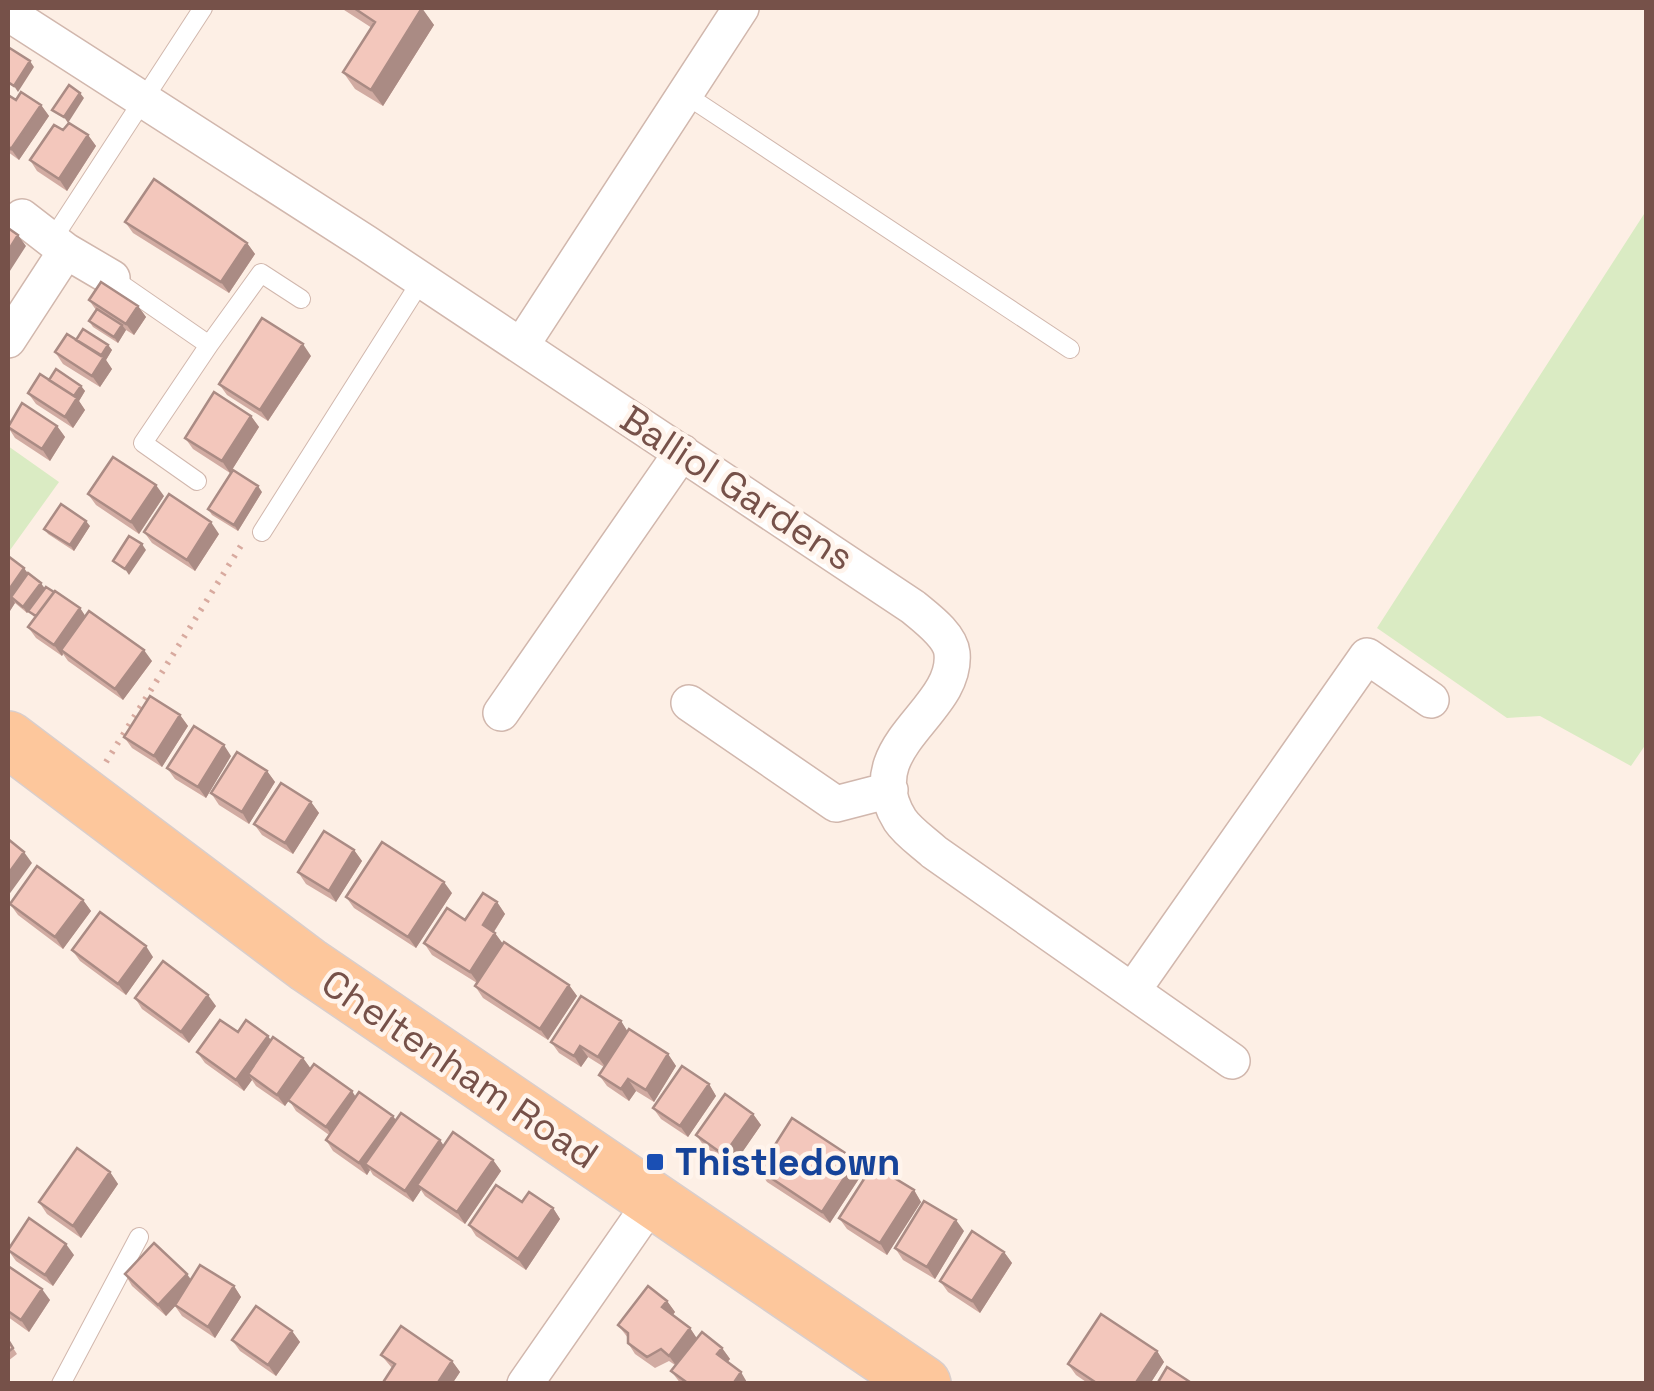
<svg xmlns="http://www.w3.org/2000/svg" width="1654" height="1391" font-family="'Space Grotesk',sans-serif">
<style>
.green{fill:#daebc3}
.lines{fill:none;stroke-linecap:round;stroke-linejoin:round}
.lane-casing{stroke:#d1b7ad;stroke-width:20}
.street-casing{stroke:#d1b7ad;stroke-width:38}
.primary-casing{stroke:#d9cecc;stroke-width:58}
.path{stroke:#d8aa9f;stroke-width:6;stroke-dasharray:2.5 8;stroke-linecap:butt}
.lane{stroke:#fff;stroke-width:18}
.street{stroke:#fff;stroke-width:35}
.primary{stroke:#fdc79c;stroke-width:55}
.wall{fill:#d1aba2}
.shaded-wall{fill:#aa8b84}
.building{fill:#f3c7bc;stroke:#aa8b84;stroke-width:2.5}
.transit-dot{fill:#1a4fb4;stroke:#fff4ec;stroke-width:4}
.labels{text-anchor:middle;stroke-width:9;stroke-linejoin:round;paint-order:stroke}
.street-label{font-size:38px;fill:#765149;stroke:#fff4ec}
.transit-label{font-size:38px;font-weight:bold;fill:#164399;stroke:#fff4ec;text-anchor:start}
</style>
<rect width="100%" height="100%" fill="#fdefe5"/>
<path class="green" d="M1646,211v533l-15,22 -91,-50 -33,2 -130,-90z
M8,446l51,36 -51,71z"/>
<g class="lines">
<defs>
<path id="lane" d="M683,93l387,256
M52,240l151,-232
M112,278l97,67 52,-72 40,26
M197,481l-54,-38 66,-98
M262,532l159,-251
M61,1384l78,-147"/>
<path id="street" d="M8,13l358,230 547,364c13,11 37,28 39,46 6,60 -98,93 -52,167 8,12 23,22 34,32l298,209
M22,217l44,34 46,27
M8,340l58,-89
M521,346l220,-338
M689,703l147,101 54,-14
M501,713l181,-261
M1133,990l234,-334 64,44
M525,1384l128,-184"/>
<path id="primary" d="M8,739l300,226 615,419"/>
</defs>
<use href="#lane" class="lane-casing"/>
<use href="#street" class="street-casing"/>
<use href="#primary" class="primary-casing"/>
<path class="path" d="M106,762l136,-218"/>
<use href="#lane" class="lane"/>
<use href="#street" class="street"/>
<use href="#primary" class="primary"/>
</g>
<path class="wall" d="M341,8h80l13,17 -51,81 -28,-17 -12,-17 29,-44z
M8,95l8,5 25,5 8,11 -30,44 -11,-8z
M63,130l25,5 8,11 -29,45 -30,-20 -7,-11z
M125,222l122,21 8,11 -26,39 -96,-60z
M89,300l49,6 8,11 -12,18 -8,-5 -8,13 -25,-16 -4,-6 7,-11z
M76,340l32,5 4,5 -6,10 6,9 -12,18 -37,-23 -8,-12z
M311,356l-43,65 -41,-26 -8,-11z
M49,380l32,6 4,5 -6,10 6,9 -12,18 -37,-24 -8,-11z
M251,416l8,11 -29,46 -37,-24 -8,-11z
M57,426l8,11 -15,24 -35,-23 -7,-11z
M262,492l-24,39 -26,-16 -4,-6z
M88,494l76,2 -25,38 -43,-29z
M90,526l-16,25 -26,-17 -4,-5z
M144,532l75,2 -24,37 -43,-28z
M8,556l37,32 35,20 5,8 67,45 -29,39 -55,-39 -5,-7 -1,2 -26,-18 -8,-11 7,-9 -6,-7 -2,2 -12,-10 -7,11z
M180,715l8,11 -26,41 -30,-19 -8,-11z
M231,756l-25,42 -31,-19 -8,-11z
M267,771l8,11 -26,42 -30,-19 -8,-12z
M311,802l8,11 -26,41 -31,-19 -8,-11z
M354,850l8,11 -26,41 -30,-18 -8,-12z
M452,893l-36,55 -62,-40 -8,-11z
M83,900l8,11 -28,38 -45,-34 -8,-11z
M497,902l8,12 -11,18 9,12 66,41 8,11 -29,44 -65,-42 -8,-12 2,-3 -45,-28 -8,-12z
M72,950l81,7 -27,38 -46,-34z
M135,998l81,8 -27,37 -47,-34z
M621,1021l6,10 41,23 8,12 -22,36 -18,-11 -7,10 -22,-15 -8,-11 5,-8 -16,-10 -7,10 -22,-14 -8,-11z
M238,1032l33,9 32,17 8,11 45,28 37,19 3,4 44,20 4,6 49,14 8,11 -36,53 -40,-28 -4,-6 -8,12 -40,-27 -3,-5 -3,5 -34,-24 -7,-11 3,-5 -33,-24 -7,-11 -4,6 -29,-20 -4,-6 -8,11 -39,-28 -8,-11z
M709,1084l7,12 -28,41 -27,-18 -8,-11z
M753,1114l8,11 -29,42 -28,-21 -8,-11z
M856,1160l8,11 -34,52 -63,-41 -8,-12z
M110,1172l8,12 -37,54 -34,-24 -8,-12z
M914,1190l7,12 -34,53 -40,-26 -8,-11z
M522,1202l31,6 7,11 -34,51 -50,-34 -7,-11z
M964,1231l-29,48 -32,-19 -8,-12z
M8,1250l66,5 -21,31 -37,-25z
M1004,1252l8,11 -32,50 -32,-21 -8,-11z
M8,1266l42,34 -21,32 -21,-15z
M125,1274l66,6 43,6 7,11 -26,41 -33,-22 -7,-10 -9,10 -34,-30z
M667,1301l8,11 -2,3 17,13 7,11 25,9 8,11 -3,3 21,22h-67l-10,-13 4,-6 -6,-4 -14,7 -20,-14 -7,-11v-5l-10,-13z
M292,1331l8,11 -24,34 -36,-25 -8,-11z
M8,1340l9,14 -9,7z
M1157,1351l7,11 -14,22h-61l-13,-9 -8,-11z
M381,1355l71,6 8,11 -8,12h-70l10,-16z"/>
<path class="shaded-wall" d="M422,8l12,17 -51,81 -12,-16z
M30,61l4,6 -16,25 -4,-6z
M80,93l4,5 -16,25 -4,-6z
M41,105l8,11 -30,44 -8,-11z
M88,135l8,11 -29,45 -8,-12z
M18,235l8,11 -18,28v-23z
M247,243l8,11 -26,39 -8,-11z
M138,306l8,11 -12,18 -8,-11z
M122,325l4,5 -8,13 -4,-6z
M303,344l8,12 -43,65 -8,-11z
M108,345l4,5 -6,10 6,9 -12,18 -8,-11 8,-18z
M81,386l4,5 -6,10 6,9 -12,18 -8,-11 8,-19z
M251,416l8,11 -29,46 -8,-12z
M57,426l8,11 -15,24 -8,-12z
M156,485l8,11 -25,38 -8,-12z
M258,486l4,6 -24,39 -4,-6z
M86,521l4,5 -16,25 -4,-6z
M211,522l8,12 -24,37 -8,-11z
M142,544l4,6 -17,25 -4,-6z
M24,568l8,11 -21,18 4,6 -7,11v-23z
M41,583l4,6 -18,24 -4,-6z
M80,608l8,12 -27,30 2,4 -1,2 -8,-11z
M144,650l8,11 -29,39 -8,-11z
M180,715l8,11 -26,41 -8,-11z
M224,745l7,11 -25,42 -8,-11z
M267,771l8,11 -26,42 -7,-12z
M311,802l8,11 -26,41 -8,-11z
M354,850l8,11 -26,41 -7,-11z
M24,852l8,11 -24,33v-22z
M444,882l8,11 -36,55 -8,-11z
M83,900l8,11 -28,38 -8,-12z
M497,902l8,12 -14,22 -8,-11z
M495,933l8,11 -25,39 -8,-11z
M146,946l7,11 -27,38 -8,-11z
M569,985l8,11 -29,44 -8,-11z
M208,995l8,11 -27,37 -8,-11z
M621,1021l7,11 -22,36 -8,-11z
M268,1036l8,11 -28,27 4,6 -8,11 -8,-11z
M580,1046l8,11 -7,10 -7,-11z
M668,1054l8,12 -22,36 -8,-12z
M303,1058l8,11 -26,37 -8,-11z
M628,1079l8,12 -7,10 -8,-12z
M709,1084l7,12 -28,41 -8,-11z
M352,1091l7,11 -25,36 -8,-11z
M753,1114l8,11 -29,42 -8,-12z
M393,1116l7,11 -35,37 5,6 -3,5 -8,-12z
M440,1140l7,11 -30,34 4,5 -8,12 -8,-11z
M493,1160l8,11 -36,53 -8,-12z
M856,1160l8,11 -34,52 -8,-11z
M110,1172l8,12 -37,54 -8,-12z
M914,1190l7,12 -34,53 -7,-12z
M553,1208l7,11 -34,51 -8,-11z
M956,1220l8,11 -29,48 -8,-12z
M66,1244l8,11 -21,31 -8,-11z
M1004,1252l8,11 -32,50 -8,-12z
M187,1274l8,11 -29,31 -8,-11z
M234,1286l7,11 -26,41 -7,-11z
M42,1289l8,11 -21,32 -8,-12z
M667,1301l8,11 -5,6 -8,-11z
M690,1328l8,12 -21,27 -8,-11z
M292,1331l8,11 -24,34 -8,-11z
M722,1348l8,11 -5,6 -8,-11z
M1157,1351l7,11 -14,22h-15z
M452,1361l8,11 -8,12h-15z
M741,1372l7,12h-15z"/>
<path class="building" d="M354,8h68l-51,82 -28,-18 32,-50z
M8,47l22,14 -16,25 -6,-4z
M69,85l11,8 -16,24 -12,-7z
M21,92l20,13 -30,44 -3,-3v-51l8,5z
M69,123l19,12 -29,44 -29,-19 24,-35 9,5z
M154,179l93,64 -26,39 -96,-60z
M8,228l10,7 -10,16z
M101,282l37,24 -12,18 -37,-24z
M97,309l25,16 -8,12 -25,-16z
M262,318l41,26 -43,66 -41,-26z
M83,329l25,16 -7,11 -25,-16z
M67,334l37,23 -12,19 -37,-24z
M56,369l25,17 -7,10 -25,-16z
M40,374l37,24 -12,19 -37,-24z
M214,392l37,24 -29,45 -37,-23z
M22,403l35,23 -15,23 -34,-22z
M113,457l43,28 -25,37 -43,-28z
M233,470l25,16 -24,39 -26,-16z
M169,494l42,28 -24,38 -43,-28z
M61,504l25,17 -16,24 -26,-16z
M129,536l13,8 -17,25 -12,-8z
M8,556l16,12 -16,23z
M28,573l13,10 -18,24 -12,-10z
M46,587l8,5 -18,24 -8,-5z
M55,591l25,17 -26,37 -26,-18z
M89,611l55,39 -29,39 -54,-39z
M150,696l30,19 -26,41 -30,-19z
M194,726l30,19 -26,42 -31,-19z
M237,752l30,19 -25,41 -31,-19z
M281,783l30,19 -26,41 -31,-19z
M324,831l30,19 -25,41 -31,-19z
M8,839l16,13 -16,22z
M382,842l62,40 -36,55 -62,-40z
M37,866l46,34 -28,37 -45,-33z
M483,893l14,9 -14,23 12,8 -25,39 -46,-29 23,-35 18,12z
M100,912l46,34 -28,38 -46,-34z
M504,942l65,43 -29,44 -65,-43z
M163,961l45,34 -27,37 -46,-34z
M581,996l40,25 -23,36 -18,-11 -6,10 -23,-14z
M220,1020l18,12 8,-12 22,16 -32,44 -39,-28z
M629,1029l39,25 -22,36 -18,-11 -7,10 -22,-14z
M273,1037l30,21 -26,37 -29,-21z
M314,1064l38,27 -26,36 -38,-27z
M682,1066l27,18 -29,42 -27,-18z
M359,1092l34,24 -34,47 -33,-23z
M725,1094l28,20 -29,41 -28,-20z
M401,1113l39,27 -35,51 -40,-27z
M792,1118l64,42 -34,52 -63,-42z
M453,1132l40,28 -36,52 -40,-27z
M77,1148l33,24 -37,54 -34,-24z
M873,1165l41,25 -34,53 -41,-25z
M496,1185l26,17 7,-10 24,16 -35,51 -49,-34z
M924,1201l32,19 -29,47 -32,-19z
M29,1218l37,26 -21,31 -37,-25z
M972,1231l32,21 -32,49 -32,-20z
M154,1243l33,31 -29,31 -33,-31z
M200,1265l34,21 -26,41 -33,-22z
M8,1266l34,23 -21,31 -13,-9z
M648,1286l19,15 -5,6 28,21 -21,28 -8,-7 -14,8 -19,-14v-10l-10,-8z
M256,1306l36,25 -24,34 -36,-25z
M1101,1314l56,37 -22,33h-37l-30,-20z
M401,1326l51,35 -15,23h-55l13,-20 -14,-9z
M702,1332l20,16 -5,6 24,18 -8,12h-44l-18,-13z
M8,1340l5,8 -5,4z
M1167,1367l26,17h-36z"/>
<rect class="transit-dot" x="645" y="1152" width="20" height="20" rx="5"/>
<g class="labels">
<g class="street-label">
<text transform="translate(737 488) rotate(33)" y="13">Balliol Gardens</text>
<text transform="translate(460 1069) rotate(34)" y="13">Cheltenham Road</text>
</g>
<g class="transit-label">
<text x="675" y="1175">Thistledown</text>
</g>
</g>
<rect width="1654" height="1391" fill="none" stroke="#765149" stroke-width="20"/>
</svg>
